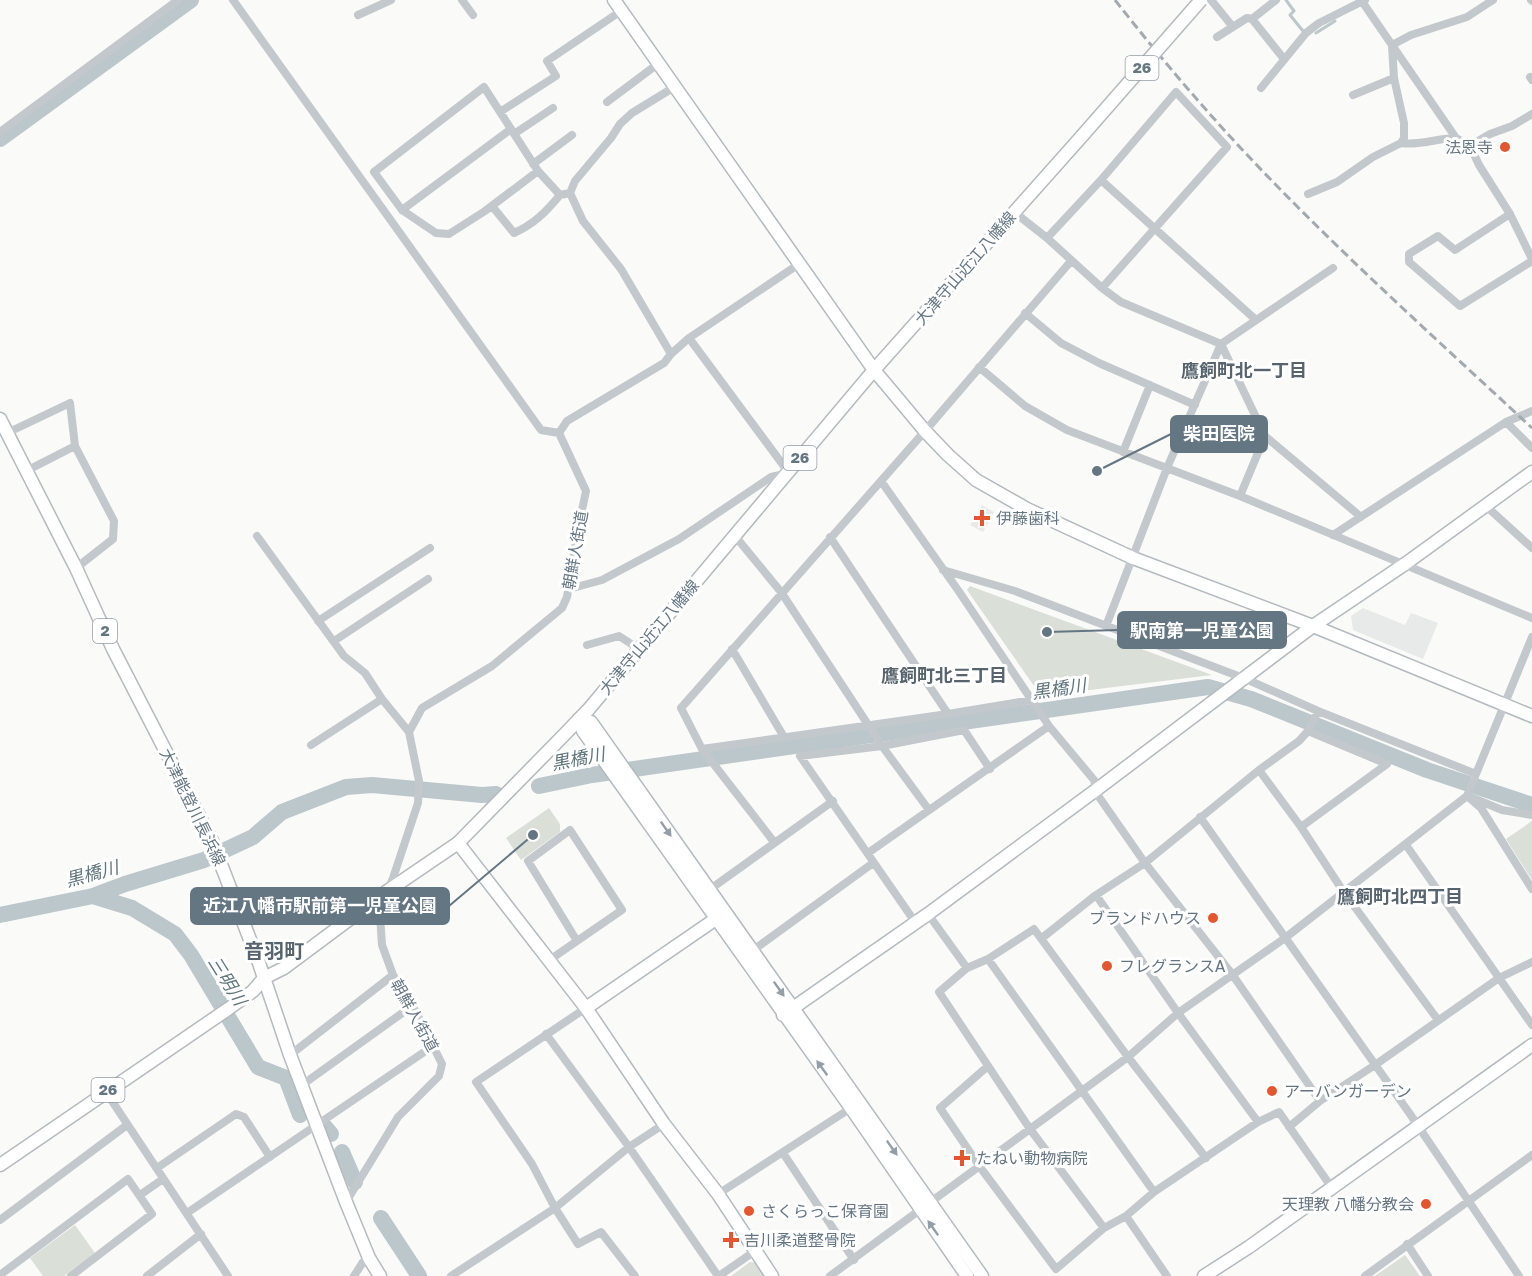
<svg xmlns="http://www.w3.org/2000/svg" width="1532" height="1276" font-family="'Golos Text','Noto Sans JP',sans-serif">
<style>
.built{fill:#e8e9e9}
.green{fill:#dadfd7}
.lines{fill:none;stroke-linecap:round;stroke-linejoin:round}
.stream{stroke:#bbc7cb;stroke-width:3}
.river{stroke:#bbc7cb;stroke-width:16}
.secondary-casing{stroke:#b3babf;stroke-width:15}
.primary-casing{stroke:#b5babe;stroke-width:15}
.street{stroke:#c3c8cc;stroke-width:8}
.secondary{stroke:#fff;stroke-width:12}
.primary{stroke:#fff;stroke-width:12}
.rail{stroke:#a2aab0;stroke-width:3;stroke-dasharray:9 4.5;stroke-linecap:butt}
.primary-bridge-casing{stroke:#b5babe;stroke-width:15;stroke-linecap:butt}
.primary-bridge{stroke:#fff;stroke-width:12}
.oneway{fill:#939fa8}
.poi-dot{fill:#e4572e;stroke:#fff;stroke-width:2}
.labels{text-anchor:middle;stroke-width:6;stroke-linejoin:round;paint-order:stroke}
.shield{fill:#fff;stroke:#939fa8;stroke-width:1.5}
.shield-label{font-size:15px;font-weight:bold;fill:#657683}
.poi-label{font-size:16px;fill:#657683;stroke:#fff;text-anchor:start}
.street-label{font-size:16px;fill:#657683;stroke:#fff}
.neighbourhood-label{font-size:18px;font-weight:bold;fill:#57646e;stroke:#fff}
.water-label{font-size:18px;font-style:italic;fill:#60757c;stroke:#fff}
.quarter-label{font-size:20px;font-weight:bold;fill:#57646e;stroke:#fff}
.leader{fill:none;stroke:#657683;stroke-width:2}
.callout-dot{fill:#657683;stroke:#fff;stroke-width:2}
.callout{fill:#657683;stroke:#657683;stroke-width:2}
.callout-label{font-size:18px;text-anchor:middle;font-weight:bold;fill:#fff}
</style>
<rect width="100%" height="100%" fill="#fafaf8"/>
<path class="built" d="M982,505l12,7 -11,20 -13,-7z
M1363,608l42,17 6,-12 27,10 -15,36 -70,-29 -2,-14z"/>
<path class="green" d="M970,586l242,89 -171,21 -74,-106z
M549,808l11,16v8l-39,28 -15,-22z
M1532,821v59l-26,-41z
M75,1225l20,28 -31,23h-21l-13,-18z
M1405,1255l15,21h-45z
M750,1262l9,1 9,13h-37z"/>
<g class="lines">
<path class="stream" d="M1286,0l8,11 -4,4 13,16
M1316,33l19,-12"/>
<path class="river" d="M0,139l191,-139
M539,786l53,-11 616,-88 43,12 176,71 105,35
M93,896l39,12 43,26 16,21 67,112 28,11 14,37
M0,915l93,-19 32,-12 79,-24 49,-23 29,-25 64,-25 26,-2 110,10 14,-1
M325,1127l6,7
M342,1152l13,30
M381,1218l38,58"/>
<defs>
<path id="secondary" d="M614,0l260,370 51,61 23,24 28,25 51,29 106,49 180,68 219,90
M579,719l12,3 391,554
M579,719l4,12 268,377 116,168
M458,843l128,165 78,116 54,70 54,82
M586,1008l137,-94
M783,1015l145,-101 168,-124 217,-164 92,-62 127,-92
M1204,1276l45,-29 283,-202"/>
<path id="primary" d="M0,419l76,149 37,81 99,192 47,122 31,92 56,147 23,56 11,18
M0,1165l228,-156 25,-18 11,-13 20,-10 102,-76 72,-49 104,-106 26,-27 286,-340 208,-234"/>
</defs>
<use href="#secondary" class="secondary-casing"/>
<use href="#primary" class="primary-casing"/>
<path class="street" d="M233,0l308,430 18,3
M462,0l11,15
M1211,0l22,27
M1361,0l95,138 14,8 9,19 31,49 22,45
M1531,0l1,1
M358,15l33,-15
M1252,19l32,40
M1217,37l30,-19 5,1 24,-19
M1392,45l19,-10 56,-18 26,-17
M1530,77l2,3
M1261,88l45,-55 13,-10 46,-23
M1353,95l41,-17
M607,102l52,-39
M500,112l56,-36 -9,-15 74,-50
M0,132l178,-132
M514,134l39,-26
M1401,143c19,3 37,-5 55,-5
M1470,146l20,-12 22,-8 20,-12
M533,164l39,-29
M538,171l-53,40 -36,23 -13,-1 -34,-23 -28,-38 110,-85 54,84 22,24 10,-2
M1101,180l155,140
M1308,194l29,-12 36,-25 28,-14 3,-5v-15l-10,-45 -2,-32
M492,206l22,27c20,-9 32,-21 46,-38
M402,210l109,-81
M1014,212l33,26 55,50 19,14 100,42 44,92 96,81
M1510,214l-55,36 -17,-14 -29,18v8l51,44 72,-45
M1047,238l54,-58 75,-88 51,55 -125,141
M1025,313l36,30 38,20 96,42
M671,354l18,-16 110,-74
M979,367l46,39 42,24 173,66 292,122
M1506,422l26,26
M7,433l63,-30 5,43 39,75 -1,18 -37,29
M1123,452l27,-67
M26,471l49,-25
M881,481l79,112 89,133 45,54 5,17 46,66 87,111 88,127
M1240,496l25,-60
M1486,506l46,42
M1333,535l173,-113 26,-11
M257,536l87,120 21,17 17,26 -71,46
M735,536l46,56 101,154 47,64
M830,537l118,177
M943,570l72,21 231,88 72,32 158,63
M569,589l33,-9 77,-41 92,-62 18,-4 -100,-135
M318,621l112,-73
M1106,626l61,-158 54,-124 112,-76
M334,641l94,-62
M587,645l32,-9 20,13
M732,649l52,88
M382,699l27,33
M702,749l246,-35 84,-14
M1259,770l42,57 42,64 95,129
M1467,796l14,12 51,81
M1473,798l29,12 30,5
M1200,817l210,297 109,162
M1301,827l86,-63 -79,-33
M774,842l-72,-93 -21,-41 244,-277 146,-170
M1406,845l126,180
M868,853l181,-127
M709,890l124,-89
M1096,895l82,118 80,109
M928,914l39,54
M915,922l-115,-166 82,-10 82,-16 26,39
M1042,938l54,-43 49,-32 114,-93 40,-29 9,-10 10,-20
M752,951l121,-88
M988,959l166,233
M548,961l74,-51 -52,-80 -42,31 49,80
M586,1008l-110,74 56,82 23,44 23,36 23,-12 34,44
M546,1034l83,113 89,129
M290,1055l103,-80
M988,1066l-48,42 40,59 76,102 48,-41 22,-12 28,-24 104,-70 21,-10 53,76
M302,1085l110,-79
M106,1092l122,184
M1289,1127l31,-26 55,-36 124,-87 33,-16
M783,1153l71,107
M157,1168l79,-54 8,3 26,40
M718,1194l133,-86
M140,1195l23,-16
M346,1202l52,-85 41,-41 3,-12 -26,-52 -23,-37 -11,-30 -2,-30 2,-11 11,-26 25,-75 1,-22 -10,-49 13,-24 70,-42 70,-58 5,-11 10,-63 9,-43 -27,-58 8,-12 97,-58 7,-9 -50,-85 -38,-48 -13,-28 5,-12 36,-43 9,-14 12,-11 44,-27
M187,1213l246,-167
M1126,1216l41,60
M0,1220l127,-95
M1104,1228l-74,-99 -91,-137 28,-24 21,-9 46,-30 94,128 78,101
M1407,1244l21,32
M0,1275l128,-96 24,35 -81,62
M147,1276l54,-42
M354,1276l9,-14 6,-4
M451,1276l104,-68 74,-61 35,-23
M719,1276l36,-25
M830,1276l298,-219 50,-44 107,-75 182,-142 65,-159
M1365,1276l167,-121"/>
<use href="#secondary" class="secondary"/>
<use href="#primary" class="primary"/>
<path class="rail" d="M1115,0c51,65 104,127 162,186 82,84 169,162 255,242"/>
<defs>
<path id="primary-bridge" d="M1082,136l119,-136"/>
</defs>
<use href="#primary-bridge" class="primary-bridge-casing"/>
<use href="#primary-bridge" class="primary-bridge"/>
</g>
<defs><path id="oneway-solid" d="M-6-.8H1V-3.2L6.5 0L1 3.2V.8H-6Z" transform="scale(1.5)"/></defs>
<g class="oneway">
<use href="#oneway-solid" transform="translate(666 829) rotate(55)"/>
<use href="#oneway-solid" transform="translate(779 989) rotate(55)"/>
<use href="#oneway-solid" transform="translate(822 1068) rotate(-126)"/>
<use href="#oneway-solid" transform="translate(892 1148) rotate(55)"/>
<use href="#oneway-solid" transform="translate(933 1228) rotate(-125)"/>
</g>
<g class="poi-dot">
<circle cx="1505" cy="147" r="6"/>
<path d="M979 509h6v6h6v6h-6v6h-6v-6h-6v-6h6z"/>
<circle cx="1213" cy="918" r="6"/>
<circle cx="1107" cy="966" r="6"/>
<circle cx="1272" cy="1091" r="6"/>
<path d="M959 1149h6v6h6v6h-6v6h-6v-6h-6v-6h6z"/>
<circle cx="1426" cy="1204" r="6"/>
<circle cx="749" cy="1211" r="6"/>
<path d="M728 1231h6v6h6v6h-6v6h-6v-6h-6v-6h6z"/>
</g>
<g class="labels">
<g class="shield">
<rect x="1125.5" y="56" width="33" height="24" rx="4.5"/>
<rect x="783.5" y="446" width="33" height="24" rx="4.5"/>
<rect x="93" y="619" width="24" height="24" rx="4.5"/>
<rect x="91.5" y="1078" width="33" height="24" rx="4.5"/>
</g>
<g class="shield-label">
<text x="1142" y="73">26</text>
<text x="800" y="463">26</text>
<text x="105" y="636">2</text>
<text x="108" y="1095">26</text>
</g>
<g class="poi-label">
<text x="1493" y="153" text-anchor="end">法恩寺</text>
<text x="996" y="524">伊藤歯科</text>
<text x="1201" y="924" text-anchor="end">ブランドハウス</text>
<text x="1119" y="972">フレグランスA</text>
<text x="1284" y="1097">アーバンガーデン</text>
<text x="976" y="1164">たねい動物病院</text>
<text x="1414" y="1210" text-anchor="end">天理教 八幡分教会</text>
<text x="761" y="1217">さくらっこ保育園</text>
<text x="744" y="1246">吉川柔道整骨院</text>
</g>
<g class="street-label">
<text transform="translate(965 268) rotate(-49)" y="6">大津守山近江八幡線</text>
<text transform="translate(575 550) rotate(-80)" y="6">朝鮮人街道</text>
<text transform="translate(649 637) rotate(-50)" y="6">大津守山近江八幡線</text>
<text transform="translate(193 807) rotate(64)" y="6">大津能登川長浜線</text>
<text transform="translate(415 1015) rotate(61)" y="6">朝鮮人街道</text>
</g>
<g class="neighbourhood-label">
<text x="1244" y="377">鷹飼町北一丁目</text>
<text x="944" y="682">鷹飼町北三丁目</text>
<text x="1400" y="903">鷹飼町北四丁目</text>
</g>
<g class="water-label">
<text transform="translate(1059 689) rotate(-8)" y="6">黒橋川</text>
<text transform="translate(578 759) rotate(-11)" y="6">黒橋川</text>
<text transform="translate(92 874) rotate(-15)" y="6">黒橋川</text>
<text transform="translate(227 981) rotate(58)" y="6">三明川</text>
</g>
<g class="quarter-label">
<text x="274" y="958">音羽町</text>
</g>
</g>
<path class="leader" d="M1097 471L1171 434M1047 632L1118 630M533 835L449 906"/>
<g class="callout-dot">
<circle cx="1097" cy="471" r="6"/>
<circle cx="1047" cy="632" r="6"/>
<circle cx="533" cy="835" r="6"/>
</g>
<g class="callout">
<rect x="1171" y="416" width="96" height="36" rx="6"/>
<rect x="1118" y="612" width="168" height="36" rx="6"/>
<rect x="191" y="888" width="258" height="36" rx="6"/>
</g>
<g class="callout-label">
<text x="1219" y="440">柴田医院</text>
<text x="1202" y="637">駅南第一児童公園</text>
<text x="320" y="912">近江八幡市駅前第一児童公園</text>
</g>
</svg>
